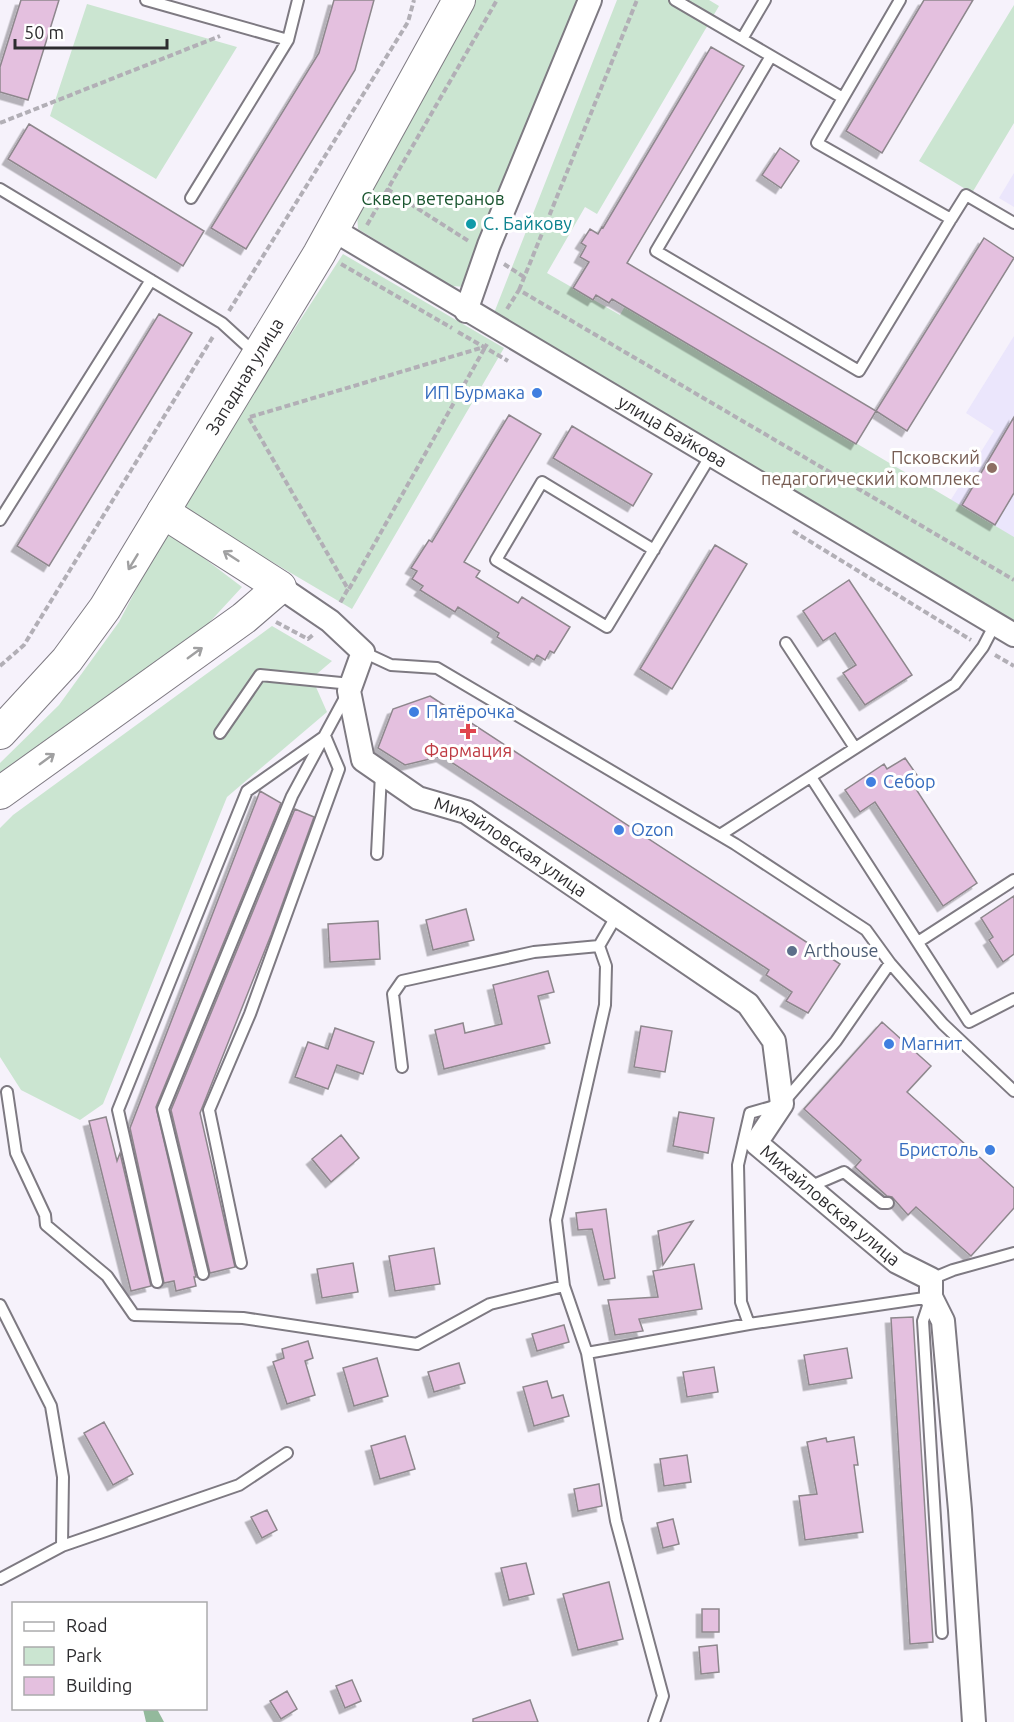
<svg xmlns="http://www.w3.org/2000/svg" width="1014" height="1722" font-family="Ubuntu,sans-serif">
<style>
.education{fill:#ebe6fc}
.green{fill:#cbe5d1}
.forest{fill:#93b99c}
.building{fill:#e4c0df;stroke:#8e878d;stroke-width:1.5;filter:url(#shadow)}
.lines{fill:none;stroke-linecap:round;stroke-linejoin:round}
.lane-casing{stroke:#7e7a82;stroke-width:14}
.street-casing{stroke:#7e7a82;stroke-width:26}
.secondary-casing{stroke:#7e7a82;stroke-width:34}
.path{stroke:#b2afb6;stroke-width:4;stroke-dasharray:6 3;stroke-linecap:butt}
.lane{stroke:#fff;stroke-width:10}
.street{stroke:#fff;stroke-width:22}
.secondary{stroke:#fff;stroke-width:32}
.oneway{stroke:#a0a0a1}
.culture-dot{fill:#0f9aa8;stroke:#fff;stroke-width:2}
.shop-dot{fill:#3f7fe0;stroke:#fff;stroke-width:2}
.education-dot{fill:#8d6e63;stroke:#fff;stroke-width:2}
.health-dot{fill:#e0444e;stroke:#fff;stroke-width:2}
.service-dot{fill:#5c6f8a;stroke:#fff;stroke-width:2}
.labels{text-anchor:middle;stroke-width:6;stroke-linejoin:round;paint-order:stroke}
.park-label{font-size:18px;fill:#1a552f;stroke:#fff}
.culture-label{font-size:18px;fill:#0d838f;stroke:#fff;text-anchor:start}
.street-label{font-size:18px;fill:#2d2c2f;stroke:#fff}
.shop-label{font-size:18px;fill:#366cbe;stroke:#fff;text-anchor:start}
.education-label{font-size:18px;fill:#785e54;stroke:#fff;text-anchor:end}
.health-label{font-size:18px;fill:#be3a42;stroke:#fff}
.service-label{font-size:18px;fill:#4e5e75;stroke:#fff;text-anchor:start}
</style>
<defs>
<filter id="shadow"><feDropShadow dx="-5.5" dy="5.5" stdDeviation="0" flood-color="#0004"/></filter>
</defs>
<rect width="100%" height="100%" fill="#f6f2fb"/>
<path class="education" d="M1014,173v34l-15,-9z
M1014,336v210l-67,-40 47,-75 -28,-18z"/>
<path class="green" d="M472,0h112l-117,287 -16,-1 -93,-57 -2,-29z
M617,0h92l10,6 -122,208 -12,-7 -38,66 73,42 5,-9 389,231v85l-520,-309z
M87,4l150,43 -81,132 -106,-63z
M1014,5v118l-42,70 -53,-32z
M343,254l161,94 -152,261 -173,-102z
M167,530l75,57 -35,38 -207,155v-17l59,-58 60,-83z
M272,626l60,35 -20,17 15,34 -100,85 -124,307 -23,16 -59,-30 -21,-33v-229l13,-13z"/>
<path class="forest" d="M143,1709h14l7,13h-18z"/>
<path class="building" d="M21,0h38l-31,100 -28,-8v-25z
M334,0h40l-19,70 -109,179 -35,-21 108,-175z
M924,0h49l-91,153 -36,-22z
M711,47l33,19 -117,197 249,148 -20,33 -244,-145 -3,4 -13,-8 -3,5 -20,-12 16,-26 -9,-5 6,-11 -5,-3 9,-14 8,5 4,-7 1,1z
M29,124l175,107 -21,35 -175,-107z
M780,148l19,13 -18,27 -19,-13z
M984,238l30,20 -107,173 -31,-20z
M159,314l33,19 -143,233 -32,-20z
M509,415l32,19 -77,128 16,9 -4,6 42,26 4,-6 48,30 -16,26 -4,-2 -5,9 -8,-5 -3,5 -37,-23 2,-4 -41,-26 -3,5 -35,-22 3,-4 -11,-7 5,-8 -6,-3 18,-28 3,2z
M1014,417v76l-19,32 -33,-20z
M572,426l80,48 -19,32 -80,-48z
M715,545l32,19 -75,125 -32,-20z
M849,580l63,95 -47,30 -22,-32 13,-8 -21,-32 -12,8 -20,-30z
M430,696l410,268 -32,49 -22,-12 6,-9 -26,-17 3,-5 -327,-214 -37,9 -27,-17 15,-39z
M905,758l14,20 -7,5 65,100 -34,23 -68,-104 -15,10 -15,-22 39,-26 3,5z
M260,791l21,12 -125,304 40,170h-2l2,9 -20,5 -2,-10 -10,2 -34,-155z
M295,809l19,8 -43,118 -71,178 35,154 -25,6 -39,-163z
M1014,896v58l-11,8 -14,-22 4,-3 -12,-19z
M466,909l8,31 -41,10 -7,-30z
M378,921l2,38 -50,3 -2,-38z
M548,971l6,21 -16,4 12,47 -106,26 -9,-39 28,-7 2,10 37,-9 -9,-39z
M882,1022l49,44 -24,26 107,96v20l-43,48 -55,-49 -8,8 -16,-18 -5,-1 -32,-29 6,-7 -57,-51z
M641,1026l31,5 -7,41 -31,-5z
M335,1028l39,14 -11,32 -26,-9 -9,24 -33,-12 13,-35 20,7z
M679,1112l35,6 -6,35 -35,-7z
M106,1117l11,44 3,-8 31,133 -20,5 -42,-170z
M341,1135l18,23 -28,24 -19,-23z
M606,1209l9,69 -11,2 -12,-51 -14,1 -2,-17z
M693,1221l-30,44 -5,-34z
M434,1248l6,36 -45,7 -6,-35z
M353,1263l5,29 -36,6 -5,-29z
M694,1264l8,45 -63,10 4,12 -28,4 -7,-35 50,-3 -5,-26z
M913,1317l20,325 -23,2 -19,-326z
M564,1325l5,17 -32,9 -5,-17z
M308,1341l5,17 -8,3 10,34 -28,9 -14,-42 11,-4 -2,-9z
M847,1348l5,30 -43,7 -5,-30z
M377,1358l11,38 -34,10 -11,-38z
M459,1363l6,20 -31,9 -6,-20z
M714,1367l4,25 -31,5 -4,-25z
M547,1381l5,17 11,-3 6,21 -35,10 -11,-39z
M104,1422l29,52 -20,11 -29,-52z
M405,1436l10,33 -35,10 -9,-33z
M854,1437l4,28h-4l9,67 -58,8 -6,-44 18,-2 -10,-52 19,-4 1,4z
M687,1455l4,27 -27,4 -4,-27z
M599,1484l3,22 -24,5 -4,-22z
M267,1510l10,20 -15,8 -11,-21z
M673,1519l6,25 -16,4 -6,-25z
M526,1563l8,31 -25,6 -8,-32z
M609,1582l14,57 -45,11 -15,-56z
M702,1609h17v23h-17z
M717,1645l2,27 -18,2 -2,-27z
M352,1680l9,21 -16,7 -9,-22z
M287,1691l10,18 -16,10 -11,-18z
M530,1700l8,22h-65v-3z"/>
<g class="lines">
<defs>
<path id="lane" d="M146,0l142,40
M675,0l168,98 -26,45 134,76 15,-24 48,28
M742,39l23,-39
M771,56l-115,195 203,120 92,-152
M843,98l57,-98
M0,189l222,134 34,31
M191,198l97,-158 10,-40
M0,520l151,-240
M654,550l-112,-68 -46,78 111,67 104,-172
M786,643l69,105
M363,652l28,13 46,3 298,176 131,86 24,33 53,61 71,67
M220,733l40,-58 91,9
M811,777l158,245 45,-23
M720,835l235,-151 28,-37 12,-23
M377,854l4,-80
M617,915l-18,31 7,20 -1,39 -49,215 8,66 23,67 29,168 47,175 -9,26
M918,942l96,-62
M402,1067l-9,-73 9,-13 132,-29 65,-6
M7,1092l9,61 29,62 1,10 61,51 27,39 109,3 174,26 73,-40 74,-18
M809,1187l35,-15 38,31h6
M203,1274l-40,-165 129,-313 55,-102
M931,1279l22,-9 61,-17
M157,1282l-39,-172 129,-319 78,-55 14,33 -89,245 -41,96 32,153
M0,1305l51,101 12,71 -1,69 -62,33
M749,1324l-8,-22 -3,-137 12,-52 32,-9 54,-63 54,-78
M587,1353l162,-29 182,-27 -8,24 19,312
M62,1546l177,-61 48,-32"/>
<g id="street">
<path id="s1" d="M332,229l682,406"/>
<path d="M466,311l23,-66 101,-245"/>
<path id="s2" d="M280,587l50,34 33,31 -14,39 14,69 55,38 48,14 282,192 26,37 8,63 -26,39 141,119 34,17v18l12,24 17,189 14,212"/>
</g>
<g id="secondary">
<path id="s3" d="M0,733l67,-73 38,-52 214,-354 140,-254"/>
<path d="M0,793l244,-175 36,-31 -117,-75"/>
</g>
</defs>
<use href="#lane" class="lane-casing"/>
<use href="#street" class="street-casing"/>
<use href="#secondary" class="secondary-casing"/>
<path class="path" d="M0,123l220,-87
M387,189l83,53
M367,225l130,-225
M341,264l111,64
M504,264l20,13
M519,290l118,-290
M507,309l12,-19 495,290
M229,311l179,-289 6,-22
M458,332l50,29
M250,417l234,-70
M249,418l99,171 -8,14
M793,531l178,109
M349,589l138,-245
M276,622l32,17 6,-5
M995,655l19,11
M0,666l24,-21 190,-310"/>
<use href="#lane" class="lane"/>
<use href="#street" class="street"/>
<use href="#secondary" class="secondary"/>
</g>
<defs><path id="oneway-shaft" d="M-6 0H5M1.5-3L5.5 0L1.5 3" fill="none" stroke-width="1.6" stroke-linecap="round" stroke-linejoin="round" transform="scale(1.5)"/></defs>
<g class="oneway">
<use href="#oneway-shaft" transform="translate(231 556) rotate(-147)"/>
<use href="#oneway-shaft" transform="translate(133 562) rotate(121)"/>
<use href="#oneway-shaft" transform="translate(195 653) rotate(-36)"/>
<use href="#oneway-shaft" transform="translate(47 759) rotate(-36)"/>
</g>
<circle class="culture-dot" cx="471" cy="224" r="6"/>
<g class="shop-dot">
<circle cx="537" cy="393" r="6"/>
<circle cx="414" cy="712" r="6"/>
<circle cx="871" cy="782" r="6"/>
<circle cx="619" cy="830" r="6"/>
<circle cx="889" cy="1044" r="6"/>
<circle cx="990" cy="1150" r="6"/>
</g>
<circle class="education-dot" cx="992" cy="468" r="6"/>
<path class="health-dot" d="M465 722h6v6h6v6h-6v6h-6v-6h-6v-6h6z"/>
<circle class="service-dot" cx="792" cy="951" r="6"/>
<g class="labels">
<g class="park-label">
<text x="433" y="205">Сквер ветеранов</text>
</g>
<g class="culture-label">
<text x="483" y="230">С. Байкову</text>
</g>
<g class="street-label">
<text dy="6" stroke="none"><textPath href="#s3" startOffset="434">Западная улица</textPath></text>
<text dy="6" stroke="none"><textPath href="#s1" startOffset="396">улица Байкова</textPath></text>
<text dy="6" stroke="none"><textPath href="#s2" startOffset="390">Михайловская улица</textPath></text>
<text dy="6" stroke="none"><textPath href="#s2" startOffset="928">Михайловская улица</textPath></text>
</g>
<g class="shop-label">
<text x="525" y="399" text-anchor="end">ИП Бурмака</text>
<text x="426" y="718">Пятёрочка</text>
<text x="883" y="788">Себор</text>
<text x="631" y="836">Ozon</text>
<text x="901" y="1050">Магнит</text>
<text x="978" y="1156" text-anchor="end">Бристоль</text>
</g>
<g class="education-label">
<text x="980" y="464">Псковский<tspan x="980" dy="21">педагогический комплекс</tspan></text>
</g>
<g class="health-label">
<text x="468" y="757">Фармация</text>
</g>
<g class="service-label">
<text x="804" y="957">Arthouse</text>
</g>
</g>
<rect x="12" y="1602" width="195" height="108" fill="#ffffff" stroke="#ababac" stroke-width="1.5"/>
<rect x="24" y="1622" width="30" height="9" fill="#ffffff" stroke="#ababac" stroke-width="1.5"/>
<text x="66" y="1632" font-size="18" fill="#2d2c2f">Road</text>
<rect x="24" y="1647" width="30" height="18" fill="#cbe5d1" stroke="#ababac" stroke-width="1.5"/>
<text x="66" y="1662" font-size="18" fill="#2d2c2f">Park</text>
<rect x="24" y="1677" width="30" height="18" fill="#e4c0df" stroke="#ababac" stroke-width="1.5"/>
<text x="66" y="1692" font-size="18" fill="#2d2c2f">Building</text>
<path d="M15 39v9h152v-9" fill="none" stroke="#2d2c2f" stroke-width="3"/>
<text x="24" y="39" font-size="18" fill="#2d2c2f" stroke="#ffffff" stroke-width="4.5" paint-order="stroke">50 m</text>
</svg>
